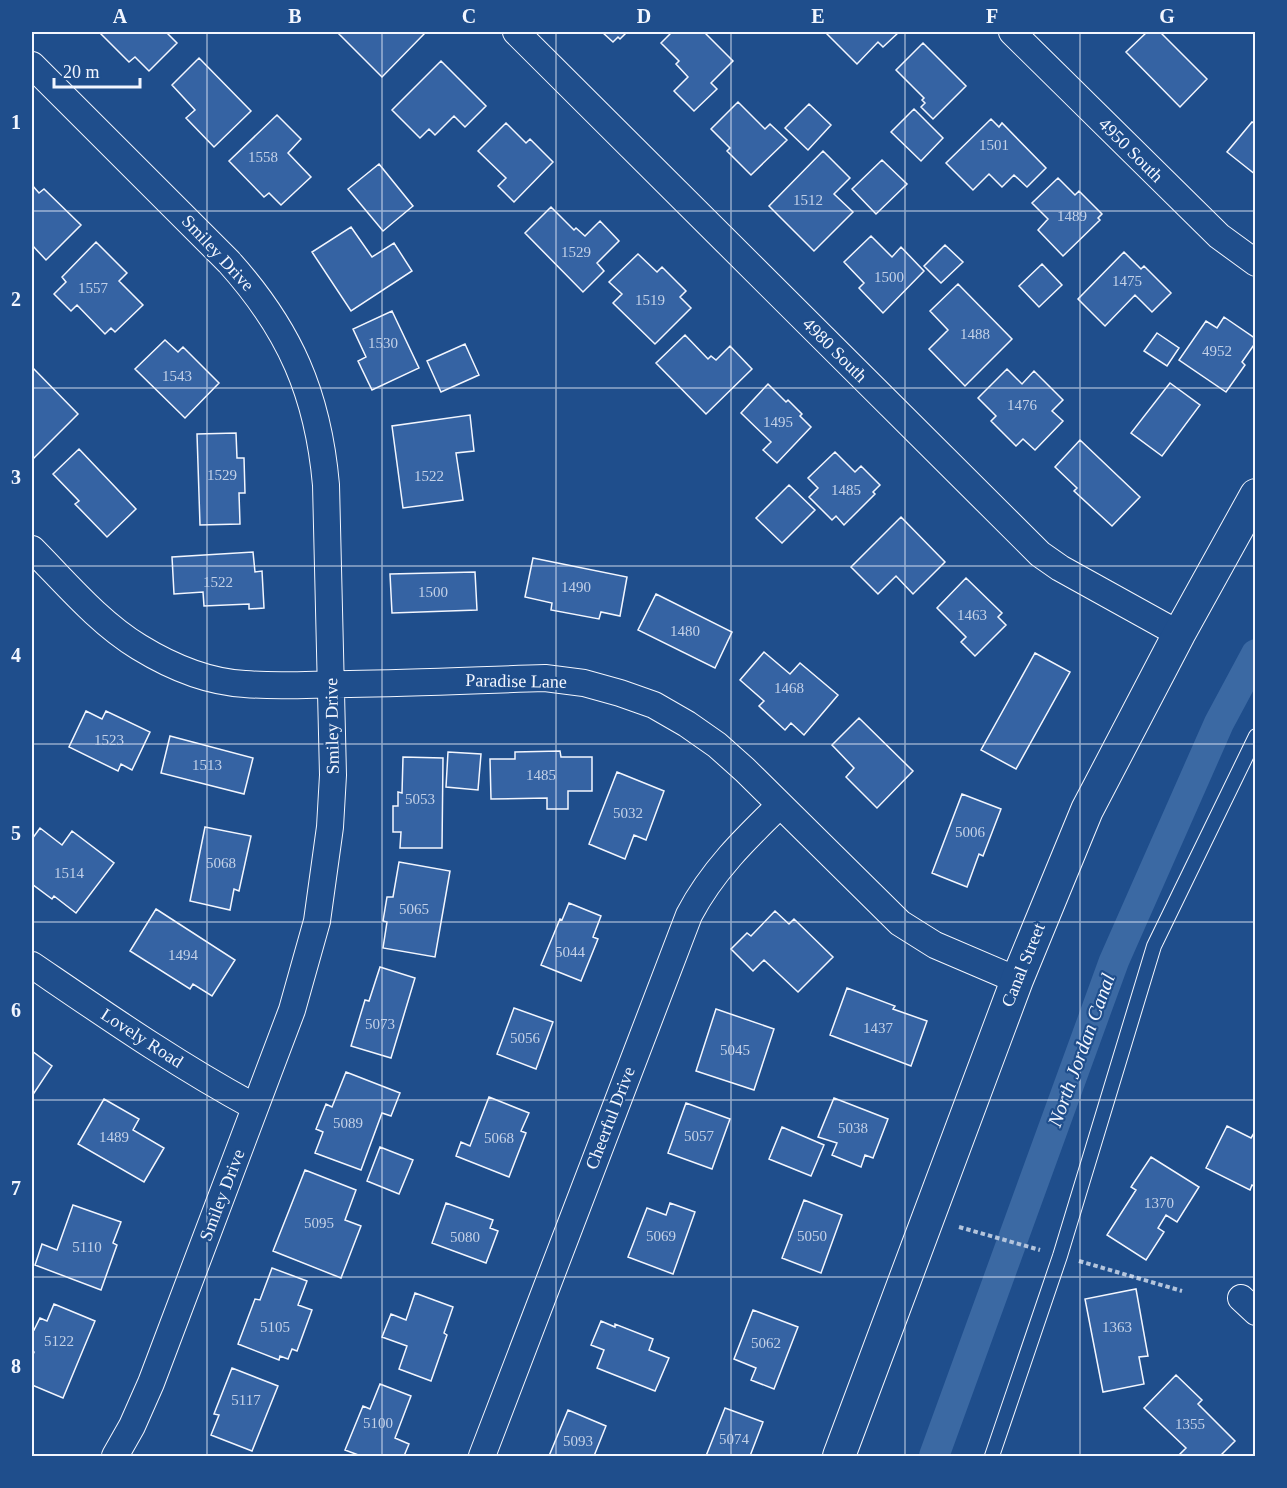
<svg xmlns="http://www.w3.org/2000/svg" width="1287" height="1488" font-family="Georgia,serif">
<style>
.lines{fill:none;stroke-linecap:round;stroke-linejoin:round}
.canal{stroke:#3b69a3;stroke-width:30}
.building{fill:#3563a3;stroke:#f2f6ff;stroke-width:1.5}
.service-casing{stroke:#f2f6ff;stroke-width:16}
.minor-casing{stroke:#f2f6ff;stroke-width:28}
.tertiary-casing{stroke:#f2f6ff;stroke-width:34}
.path{stroke:#b3c4dc;stroke-width:4;stroke-dasharray:4.5 3;stroke-linecap:butt}
.service{stroke:#1f4e8c;stroke-width:14}
.minor{stroke:#1f4e8c;stroke-width:26}
.tertiary{stroke:#1f4e8c;stroke-width:32}
.grid{fill:none;stroke:#f2f6ff;stroke-width:1.5;stroke-opacity:0.55}
.labels{text-anchor:middle;stroke-width:4.5;stroke-linejoin:round;paint-order:stroke}
.number-label{font-size:15px;fill:#c3d1e8}
.street-label{font-size:18px;fill:#f2f6ff;stroke:#1f4e8c}
.water-label{font-size:20px;font-style:italic;fill:#f2f6ff;stroke:#1f4e8c}
.neatline{fill:none;stroke:#f2f6ff;stroke-width:2}
.grid-label{font-size:20px;text-anchor:middle;font-weight:bold;fill:#f2f6ff}
</style>
<rect width="100%" height="100%" fill="#1f4e8c"/>
<g class="lines">
<path class="canal" d="M934,1456l180,-495 105,-238 37,-69"/>
</g>
<path class="building" d="M99,32h67l11,11 -28,28 -14,-14 -6,5z
M341,32h82l2,1 -43,44 -43,-43z
M602,32h25l-7,7 -2,-2 -5,5z
M672,32h32l29,29 -22,22 6,6 -23,22 -20,-20 14,-14 -12,-13 3,-3 -18,-18z
M825,32h74l-16,15 -5,-5 -21,22z
M1147,32h13l47,47 -27,28 -54,-55z
M923,43l43,43 -33,33 -12,-12 4,-4 -3,-3 2,-2 -28,-28z
M199,58l52,53 -37,36 -28,-29 9,-8 -23,-25z
M441,61l45,45 -21,21 -11,-11 -19,19 -6,-6 -9,9 -28,-28z
M738,102l27,27 5,-5 17,16 -36,35 -24,-24 3,-3 -19,-19z
M809,104l22,21 -23,25 -23,-22z
M914,109l29,29 -22,23 -30,-29z
M277,115l24,24 -13,14 23,24 -30,28 -12,-12 -5,4 -35,-36z
M991,119l8,8 3,-4 44,45 -19,19 -13,-12 -12,12 -13,-13 -16,16 -27,-27z
M1252,122l4,2v51l-29,-23z
M506,123l20,20 4,-4 23,23 -39,40 -16,-16 8,-8 -28,-27z
M823,151l27,27 -16,16 19,18 -39,39 -45,-45z
M882,160l25,24 -31,30 -24,-25z
M379,164l34,42 -30,25 -35,-42z
M1058,178l17,17 4,-4 23,23 -4,4 2,2 -37,36 -25,-26 10,-11 -16,-16z
M32,185l7,8 5,-4 37,36 -35,35 -14,-15z
M551,207l23,23 2,-2 9,8 15,-15 19,20 -22,22 7,8 -21,21 -58,-59z
M351,227l21,30 22,-14 18,28 -61,40 -39,-59z
M871,236l21,21 9,-10 23,24 -41,42 -24,-25 5,-5 -20,-21z
M96,242l31,31 -8,8 24,24 -28,27 -4,-4 -6,6 -28,-29 -6,6 -17,-17 12,-12 -4,-5z
M945,245l18,17 -22,21 -17,-17z
M1124,252l17,17 3,-3 27,27 -19,19 -17,-17 -30,31 -27,-27z
M638,254l19,18 5,-5 24,24 -6,6 11,11 -36,36 -42,-41 9,-9 -13,-12z
M1042,264l20,21 -23,22 -20,-21z
M958,284l54,55 -47,47 -36,-37 19,-19 -18,-19z
M392,311l27,57 -47,22 -14,-29 8,-4 -13,-28z
M1224,317l32,22v3l-14,20 3,3 -19,27 -47,-32 27,-39 11,7z
M1157,333l22,15 -12,18 -23,-15z
M685,335l23,24 3,-3 5,4 14,-14 22,23 -46,45 -50,-51z
M165,340l13,12 5,-5 36,36 -34,35 -50,-49z
M465,344l14,31 -38,17 -14,-31z
M32,367l46,47 -45,45 -1,-1z
M1007,369l15,15 12,-13 29,29 -11,11 11,10 -28,29 -12,-11 -7,7 -25,-25 5,-5 -18,-18z
M1170,383l30,22 -38,51 -31,-23z
M768,384l18,18 2,-2 14,14 -2,2 11,11 -34,36 -14,-13 8,-8 -30,-29z
M470,415l4,36 -18,2 7,47 -60,8 -11,-82z
M236,433l1,25h7l1,35h-6l1,31 -40,1 -3,-91z
M1080,440l60,57 -28,29 -38,-35 3,-3 -22,-21z
M79,449l57,60 -29,28 -32,-33 4,-3 -26,-27z
M835,452l20,20 6,-6 19,19 -7,7 2,2 -31,31 -8,-9 -4,4 -23,-23 9,-9 -10,-10z
M789,485l26,25 -33,33 -26,-25z
M901,517l44,45 -32,32 -17,-18 -18,18 -27,-27z
M253,552l2,20 7,-1 2,37 -15,1v-5l-45,2 -1,-14 -29,2 -2,-37z
M533,558l94,19 -7,39 -19,-4 -2,7 -48,-9 1,-7 -27,-6z
M475,572l2,38 -85,3 -2,-39z
M966,578l36,35 -4,4 8,8 -31,31 -14,-14 5,-5 -29,-29z
M656,594l76,38 -17,36 -77,-38z
M764,652l26,22 10,-11 38,32 -34,40 -13,-12 -6,7 -26,-24 5,-5 -24,-21z
M1035,653l35,19 -54,97 -35,-19z
M86,711l16,8 4,-8 44,21 -18,38 -11,-6 -3,7 -49,-24z
M859,718l54,53 -36,37 -31,-31 8,-9 -22,-23z
M170,736l83,22 -9,36 -83,-21z
M560,751l1,6h31v34h-24v18h-21v-11l-56,1 -1,-40h25v-7z
M448,752l33,2 -3,36 -32,-3z
M403,757l40,1 -1,90h-42l1,-16h-8v-26h5v-14l4,1z
M617,772l47,19 -18,49 -12,-5 -9,24 -36,-15z
M962,794l39,15 -18,47 -4,-2 -12,33 -35,-14z
M205,827l46,9 -12,55 -5,-2 -4,21 -40,-9z
M40,828l22,17 10,-14 42,32 -38,50 -22,-17 -2,3 -20,-15v-45z
M399,862l51,9 -15,86 -52,-9 4,-26 -4,-1 4,-24h6z
M569,903l32,13 -8,21 5,2 -17,42 -40,-16 19,-46 2,1z
M156,909l79,51 -23,36 -19,-12 -3,5 -60,-38z
M775,911l14,13 5,-5 39,38 -35,35 -34,-32 -11,11 -22,-22 16,-16 4,3z
M380,967l35,11 -24,80 -40,-12 14,-46 4,1z
M847,988l48,18 -2,3 34,12 -16,45 -81,-31z
M514,1008l39,14 -17,47 -39,-15z
M716,1009l58,20 -20,61 -58,-19z
M32,1051l20,15 -20,30z
M346,1072l54,21 -9,23 -9,-3 -21,57 -46,-17 8,-21 -7,-3 10,-25 6,3z
M489,1097l40,16 -8,18 5,2 -17,44 -53,-21 5,-14 9,4z
M834,1098l54,21 -15,39 -8,-3 -4,12 -29,-12 5,-12 -19,-6z
M104,1099l35,20 -6,11 31,18 -20,34 -66,-38z
M686,1103l44,16 -18,50 -44,-16z
M1227,1126l24,12 3,-5 2,1v53l-4,-2 -2,5 -44,-22z
M782,1127l42,18 -13,31 -42,-17z
M380,1147l33,13 -14,34 -32,-13z
M1151,1157l48,30 -22,35 -11,-7 -8,13 6,4 -18,28 -39,-25 29,-45 -5,-3z
M305,1170l51,20 -11,30 16,6 -20,52 -68,-27z
M804,1200l38,15 -21,58 -39,-15z
M446,1203l47,17 -3,8 8,3 -12,32 -54,-20z
M670,1203l25,9 -22,62 -45,-17 19,-49 19,7z
M73,1205l48,17 -8,21 4,2 -16,45 -66,-25 7,-21 15,6z
M272,1268l35,13 -9,24 14,5 -15,41 -5,-2 -4,10 -8,-3 -1,4 -41,-16 17,-45 5,1z
M1136,1289l12,67 -9,1 5,27 -41,8 -18,-93z
M415,1293l38,14 -9,26 3,2 -16,46 -32,-12 8,-23 -25,-9 9,-23 15,6z
M54,1304l41,17 -32,77 -31,-13v-28l2,-5 -2,-1v-22l2,1 6,-12 7,3z
M753,1310l45,17 -24,62 -23,-9 5,-12 -22,-9z
M601,1321l14,6v-3l38,15 -4,11 20,8 -14,33 -58,-23 7,-18 -13,-5z
M232,1368l46,18 -26,65 -41,-16 8,-20 -5,-1z
M1176,1375l26,25 -4,4 37,37 -15,15h-42l8,-8 -42,-40z
M380,1384l31,12 -16,42 14,6 -5,12h-43l-16,-6 18,-44 7,3z
M725,1408l38,14 -13,34h-44z
M568,1410l38,16 -12,30h-45z"/>
<g class="lines">
<defs>
<path id="service" d="M992,1456l68,-200 94,-310 102,-210"/>
<path id="minor" d="M516,32l524,522 20,14 119,66
M1012,32l207,204 37,27
M32,65l197,197c61,68 89,132 97,223l7,290 -3,52 -13,94 -25,89 -141,373 -19,43 -17,30
M32,549c33,33 66,73 107,98 31,19 69,35 106,37 35,3 70,0 105,0 65,-1 130,-4 195,-6l39,5 36,10 34,12 33,19 30,21 28,25 155,153 35,22 82,35
M32,965c72,49 145,100 223,142
M1241,1298l15,14
M482,1456l207,-541c23,-44 56,-76 91,-110"/>
<path id="tertiary" d="M839,1456l178,-476 70,-170 92,-176 77,-139"/>
</defs>
<use href="#service" class="service-casing"/>
<use href="#minor" class="minor-casing"/>
<use href="#tertiary" class="tertiary-casing"/>
<path class="path" d="M959,1227l81,23
M1079,1261l103,30"/>
<use href="#service" class="service"/>
<use href="#minor" class="minor"/>
<use href="#tertiary" class="tertiary"/>
</g>
<path class="grid" d="M207,32v1424M382,32v1424M556,32v1424M731,32v1424M905,32v1424M1080,32v1424M32,211h1224M32,388h1224M32,566h1224M32,744h1224M32,922h1224M32,1100h1224M32,1277h1224"/>
<g class="labels">
<g class="number-label">
<text x="994" y="150">1501</text>
<text x="263" y="162">1558</text>
<text x="808" y="205">1512</text>
<text x="1072" y="221">1489</text>
<text x="576" y="257">1529</text>
<text x="889" y="282">1500</text>
<text x="1127" y="286">1475</text>
<text x="93" y="293">1557</text>
<text x="650" y="305">1519</text>
<text x="975" y="339">1488</text>
<text x="383" y="348">1530</text>
<text x="1217" y="356">4952</text>
<text x="177" y="381">1543</text>
<text x="1022" y="410">1476</text>
<text x="778" y="427">1495</text>
<text x="222" y="480">1529</text>
<text x="429" y="481">1522</text>
<text x="846" y="495">1485</text>
<text x="218" y="587">1522</text>
<text x="576" y="592">1490</text>
<text x="433" y="597">1500</text>
<text x="972" y="620">1463</text>
<text x="685" y="636">1480</text>
<text x="789" y="693">1468</text>
<text x="109" y="745">1523</text>
<text x="207" y="770">1513</text>
<text x="541" y="780">1485</text>
<text x="420" y="804">5053</text>
<text x="628" y="818">5032</text>
<text x="970" y="837">5006</text>
<text x="221" y="868">5068</text>
<text x="69" y="878">1514</text>
<text x="414" y="914">5065</text>
<text x="570" y="957">5044</text>
<text x="183" y="960">1494</text>
<text x="380" y="1029">5073</text>
<text x="878" y="1033">1437</text>
<text x="525" y="1043">5056</text>
<text x="735" y="1055">5045</text>
<text x="348" y="1128">5089</text>
<text x="853" y="1133">5038</text>
<text x="699" y="1141">5057</text>
<text x="114" y="1142">1489</text>
<text x="499" y="1143">5068</text>
<text x="1159" y="1208">1370</text>
<text x="319" y="1228">5095</text>
<text x="661" y="1241">5069</text>
<text x="812" y="1241">5050</text>
<text x="465" y="1242">5080</text>
<text x="87" y="1252">5110</text>
<text x="275" y="1332">5105</text>
<text x="1117" y="1332">1363</text>
<text x="59" y="1346">5122</text>
<text x="766" y="1348">5062</text>
<text x="246" y="1405">5117</text>
<text x="378" y="1428">5100</text>
<text x="1190" y="1429">1355</text>
<text x="734" y="1444">5074</text>
<text x="578" y="1446">5093</text>
</g>
<g class="street-label">
<text transform="translate(1131 150) rotate(45)" y="6">4950 South</text>
<text transform="translate(218 253) rotate(47)" y="6">Smiley Drive</text>
<text transform="translate(835 350) rotate(45)" y="6">4980 South</text>
<text transform="translate(516 681) rotate(1)" y="6">Paradise Lane</text>
<text transform="translate(332 726) rotate(-91)" y="6">Smiley Drive</text>
<text transform="translate(1023 965) rotate(-68)" y="6">Canal Street</text>
<text transform="translate(142 1038) rotate(33)" y="6">Lovely Road</text>
<text transform="translate(610 1118) rotate(-69)" y="6">Cheerful Drive</text>
<text transform="translate(222 1195) rotate(-69)" y="6">Smiley Drive</text>
</g>
<g class="water-label">
<text transform="translate(1081 1050) rotate(-70)" y="7">North Jordan Canal</text>
</g>
</g>
<rect width="1287" height="1488" fill="none" stroke="#1f4e8c" stroke-width="66"/>
<path d="M54 78v9h86v-9" fill="none" stroke="#f2f6ff" stroke-width="3"/>
<text x="63" y="78" font-size="18" fill="#f2f6ff" stroke="#1f4e8c" stroke-width="4.5" paint-order="stroke">20 m</text>
<rect x="33" y="33" width="1221" height="1422" class="neatline"/>
<g class="grid-label">
<text x="120" y="23">A</text>
<text x="295" y="23">B</text>
<text x="469" y="23">C</text>
<text x="644" y="23">D</text>
<text x="818" y="23">E</text>
<text x="992" y="23">F</text>
<text x="1167" y="23">G</text>
<text x="16" y="129">1</text>
<text x="16" y="306">2</text>
<text x="16" y="484">3</text>
<text x="16" y="662">4</text>
<text x="16" y="840">5</text>
<text x="16" y="1017">6</text>
<text x="16" y="1195">7</text>
<text x="16" y="1373">8</text>
</g>
</svg>
